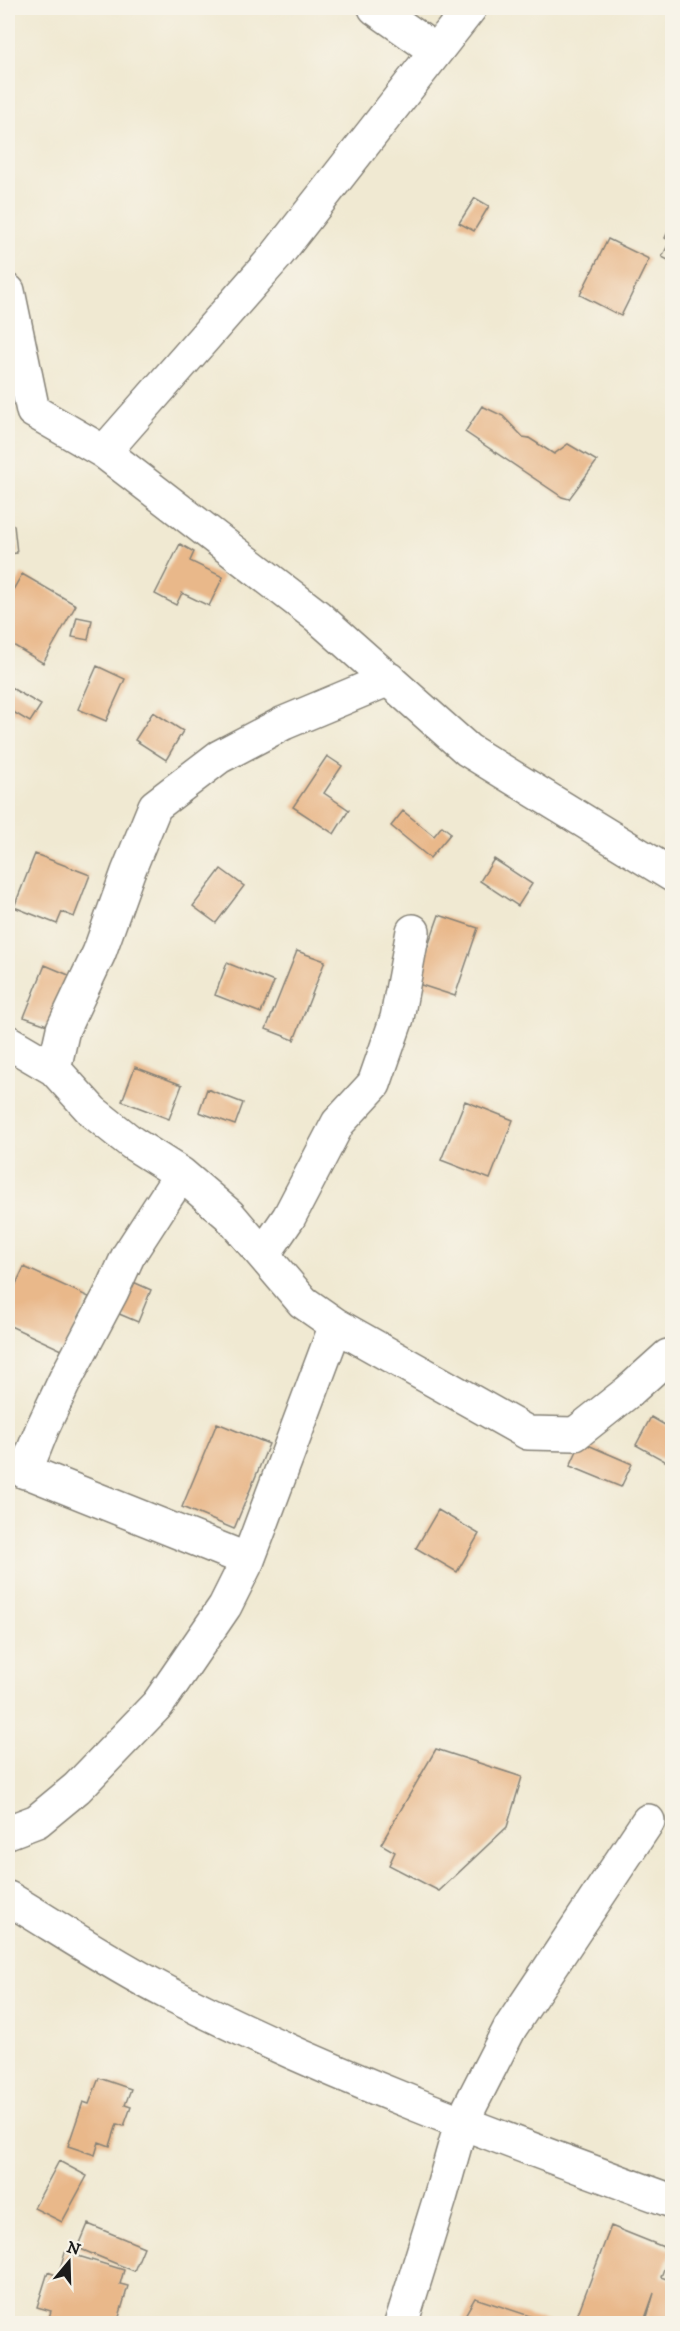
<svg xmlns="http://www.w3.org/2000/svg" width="680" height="2331" font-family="'IM FELL DW Pica',serif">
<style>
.building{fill:#e9b88a}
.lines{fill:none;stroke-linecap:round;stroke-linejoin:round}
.street-casing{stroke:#868277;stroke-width:36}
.street{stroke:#fff;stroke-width:33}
</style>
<rect width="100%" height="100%" fill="#f7f3e8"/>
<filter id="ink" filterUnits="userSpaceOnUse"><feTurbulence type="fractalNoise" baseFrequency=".0167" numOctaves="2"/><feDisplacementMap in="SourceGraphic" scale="12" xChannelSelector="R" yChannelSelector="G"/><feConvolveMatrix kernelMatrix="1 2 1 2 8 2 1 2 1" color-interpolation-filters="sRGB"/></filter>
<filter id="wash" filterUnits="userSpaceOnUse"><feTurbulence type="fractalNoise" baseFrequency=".008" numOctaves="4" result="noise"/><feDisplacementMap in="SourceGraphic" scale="24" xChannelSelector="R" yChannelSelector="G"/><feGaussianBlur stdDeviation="1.35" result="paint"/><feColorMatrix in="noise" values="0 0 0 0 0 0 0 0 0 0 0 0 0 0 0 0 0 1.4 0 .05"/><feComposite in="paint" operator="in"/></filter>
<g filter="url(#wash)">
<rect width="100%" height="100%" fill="#f0e9d2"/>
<g id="blocks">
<path class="building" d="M475,198l14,8 -15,25 -15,-8z
M672,223v39l-10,-5 8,-16 -5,-3z
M608,239l41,20 -28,57 -41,-21z
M482,406l21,10 20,21 6,1 25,16 14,-10 29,17 -28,38 -7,-2 -97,-65z
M14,525l3,28 -9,1v-28z
M180,544l14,8 -4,9 33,16 -14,29 -27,-13 -6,12 -21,-11z
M22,574l54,31 -33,58 -35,-21v-43z
M77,617l15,3 -4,20 -16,-3z
M97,666l28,13 -19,42 -28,-12z
M8,686l33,19 -11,17 -22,-13z
M153,712l30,19 -17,29 -31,-20z
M327,756l15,10 -18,27 25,17 -15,24 -41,-27z
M403,811l31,25 8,-10 9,7 -21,25 -39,-32z
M35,854l55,21 -16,42 -12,-5 -5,12 -43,-17z
M494,859l38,25 -14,22 -38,-25z
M221,869l23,17 -28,37 -23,-17z
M439,915l39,13 -23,68 -40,-13z
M297,951l28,10 -31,79 -28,-11z
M227,963l47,19 -13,31 -46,-18z
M45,965l26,11 -21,50 -26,-9z
M135,1067l47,18 -13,34 -47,-18z
M207,1089l36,14 -8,22 -36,-13z
M465,1101l48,19 -23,59 -49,-19z
M24,1267l65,30 -25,54 -56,-26v-24z
M131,1281l20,9 -13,32 -21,-9z
M651,1417l21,12v36l-36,-20z
M217,1423l52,21 -35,85 -52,-22z
M581,1442l51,22 -11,23 -51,-21z
M438,1510l41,24 -22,38 -41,-24z
M436,1749l86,28 -15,50 -68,64 -50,-26 6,-13 -14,-8z
M99,2078l32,11 -6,16 6,2 -7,19 -7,-2 -7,22 -11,-4 -4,13 -27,-9 15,-44 6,2z
M59,2161l28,15 -25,46 -28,-14z
M88,2224l56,23 -10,24 -56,-23z
M611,2226l60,24 -10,27 11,4v43h-27l9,-31 -11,31h-46l-20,-8z
M65,2252l59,18 -4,14 8,2 -11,38h-70l4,-13 -14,-4 11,-35 10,4z
M475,2298l76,25v1h-91z"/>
</g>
</g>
<g filter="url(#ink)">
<use href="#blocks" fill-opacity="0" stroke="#868277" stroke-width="1.5"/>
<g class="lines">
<defs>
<path id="street" d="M375,8l61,43
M8,291l25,120 71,41 213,164 151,134 204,125
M104,452l172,-196 194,-248
M389,679l-105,44 -65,34 -64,49 -27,66 -29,81 -36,76 -9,40 39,43 39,31 49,31 48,41 74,87 33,23 192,108 47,1 53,-42 40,-36
M8,1042l46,27
M263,1255l26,-38 49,-94 36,-39 23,-66 16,-87
M8,1464l240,96
M25,1472l18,-45 22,-47 47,-89 16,-35 53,-82
M8,1832l29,-11 40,-33 81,-84 67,-98 23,-46 88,-235
M8,1898c53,32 105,67 160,95 162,83 334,146 504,208
M401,2324l39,-126 21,-74 49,-96 138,-207"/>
</defs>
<use href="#street" class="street-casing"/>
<use href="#street" class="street"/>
</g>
</g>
<rect width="680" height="2331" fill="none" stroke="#f7f3e8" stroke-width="30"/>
<g transform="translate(69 2262) rotate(19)" stroke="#f7f3e8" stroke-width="4.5" paint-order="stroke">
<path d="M0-4.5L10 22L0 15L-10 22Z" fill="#1c1c1c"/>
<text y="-9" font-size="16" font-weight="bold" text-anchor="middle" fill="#1c1c1c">N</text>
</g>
</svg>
